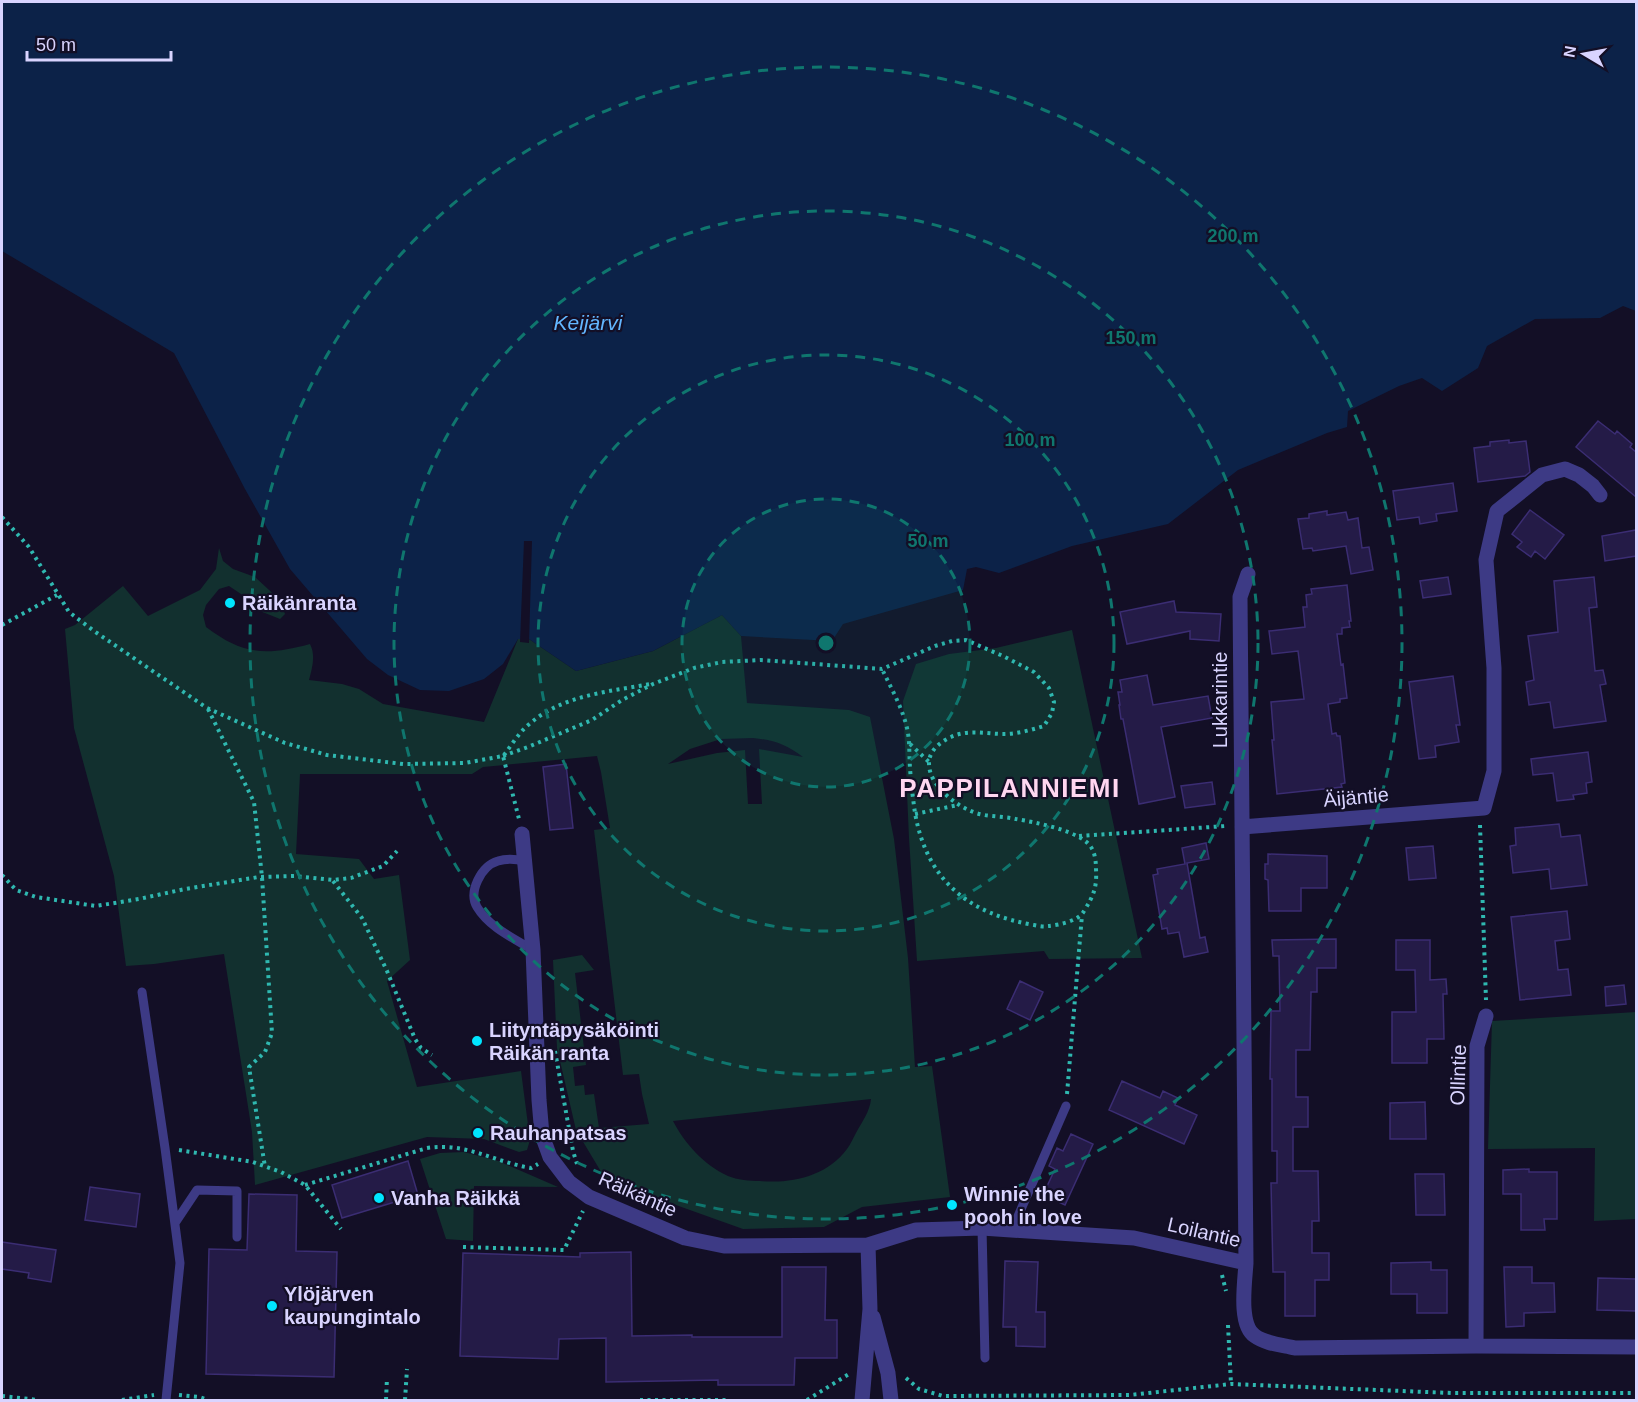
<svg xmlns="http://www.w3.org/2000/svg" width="1638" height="1402" font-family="Helvetica,sans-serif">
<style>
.green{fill:#12302f;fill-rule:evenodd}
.water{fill:#0c2248}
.pier{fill:#130f26}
.building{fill:#241b47;stroke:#3b2d73;stroke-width:1.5}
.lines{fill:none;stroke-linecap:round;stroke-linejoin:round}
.path{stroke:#2fb8b0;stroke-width:4;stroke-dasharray:3 4.5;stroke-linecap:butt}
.lane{stroke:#3d3a85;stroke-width:9}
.street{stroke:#3d3a85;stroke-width:15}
.ring{fill:none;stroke:#0f766e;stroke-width:3;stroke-dasharray:10 8}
.poi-dot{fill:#00e5ff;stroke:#130f26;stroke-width:2}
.labels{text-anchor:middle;stroke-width:4.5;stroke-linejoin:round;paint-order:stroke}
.poi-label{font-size:20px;font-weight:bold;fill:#d9d4ff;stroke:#130f26;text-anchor:start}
.street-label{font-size:20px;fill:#d9d4ff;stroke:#130f26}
.water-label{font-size:21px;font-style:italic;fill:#62b6ff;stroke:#130f26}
.district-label{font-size:26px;font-weight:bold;letter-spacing:1.5px;fill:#ffd6f0;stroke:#130f26}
.centre{fill:#0f766e;stroke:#130f26;stroke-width:3}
.ring-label{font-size:18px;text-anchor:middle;font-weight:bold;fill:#0f766e;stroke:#130f26;stroke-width:4.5;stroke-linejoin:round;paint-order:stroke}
</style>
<rect width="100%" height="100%" fill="#130f26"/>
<path class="green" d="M219,548l4,13 10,8 22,8 26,24 4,13 -5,5 -20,-8 -19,-17 -12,-8 -10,3 -13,16 -3,10 3,12c37,28 60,29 104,17 6,12 2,24 -1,36l33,4 17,5 24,15 101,18 34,-83h11l47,32 77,-20 69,-36 19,21 6,67 102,7 21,7 24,122 14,119 7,109 17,-1 18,131 -88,10 -38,20 -81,2 -137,-49 -30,-50 -19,-82 -4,-88 29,-5 12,15 -19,3 11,92 -13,2 2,19 9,-1 1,10 9,-1 5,34 50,-4 -7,-30 -3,-20 -16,1 -29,-245 16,-2 -9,-56 -4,-16 -114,11 -11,7h-172l-4,80 63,5 15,20 25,-4 11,85 -23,21 30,106 104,-16 9,69 -3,10 -8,2 -35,-13 -57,-2 -172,48 -3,-53 -28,-178 -70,10 -28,2 -12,-90 -40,-148 -9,-99 10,-4 48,-39 25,30 52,-26 16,-21zM753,738c21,2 32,6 50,19l-44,-8 3,55h-14l-3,-54 -28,3 -49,11 22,-15 31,-10zM871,1099c-1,12 -9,23 -15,34 -3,5 -5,11 -9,16 -20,27 -55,35 -87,32 -10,0 -23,-1 -32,-5 -24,-11 -43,-32 -55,-55z
M1072,630l70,328 -93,1 -5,-8 -127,10 -8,-123 -6,-137 13,-37 33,-10 47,-6z
M1636,1012v207l-42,2 1,-73 -107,1 4,-128z
M464,1152l34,9 60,26 -84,-1 -1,55 -27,-2 -26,-80 20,-6z"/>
<path class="water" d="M2,2h1634v309l-13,-5 -23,12 -65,1 -48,27 -9,22 -36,23 -20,-13 -23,8 -51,25 -1,16 -20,6 -89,37 -70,54 -96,22 -73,27 -23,-6 -9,2 -4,21 -120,34 -11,17 -91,-5 -19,-21 -69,36 -77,20 -47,-32h-11l-15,25 -19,15 -35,12 -29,-1 -32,-15 -21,-16 -77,-90 -45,-80 -71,-136 -172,-102z"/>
<path class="pier" d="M524,541h8l-3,102 -9,-1z"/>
<path class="building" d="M1598,421l17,13 2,-3 15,13 -2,3 6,5v45l-60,-50z
M1509,440v3l17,-2 4,31 -5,4 -47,6 -4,-34 16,-2v-4z
M1453,483l4,28 -21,3 1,7 -17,3 -1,-7 -22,3 -4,-29z
M1530,510l34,25 -19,24 -10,-8 -4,6 -14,-10 5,-5 -10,-8z
M1327,511v4l19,-3 2,8 10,-2 4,30 7,-1 4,23 -22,4 -5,-28 -33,5 -1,-3 -9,1 -5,-30 11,-1v-4z
M1636,530v26l-31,5 -3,-25z
M1448,577l3,17 -28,4 -3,-17z
M1594,577l3,30 -8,1 6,63 8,-1 3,14 -6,1 6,36 -52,7 -4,-26 -21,3 -3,-23 8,-2 -6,-44 30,-4 -4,-51z
M1347,585l4,36h-2l1,6 -8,1v6h-5l4,31 2,-1 4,34 -7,1v3l-12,2 4,30 4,-1 1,3h3l5,47 -4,1 1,3 -65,7 -5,-54h2l-3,-38 33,-3 -6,-48 -26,3 -3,-23 36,-4 -2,-20h4l-1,-12 6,-1 -1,-5z
M1174,601l2,11 45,2 -2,27 -29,-2v-8l-63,13 -7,-32z
M1147,675l6,30 55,-9 4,22 -51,9 14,70 -36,7 -16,-85h-2l-2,-14h1l-2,-13h4l-2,-12z
M1453,676l7,49h-4l3,17 -24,4 1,11 -17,2 -10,-77z
M1588,752l4,30 -6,1 1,10 -14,2 1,4 -17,2 -4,-28 -20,2 -2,-16z
M566,764l7,64 -23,2 -7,-63z
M1212,782l3,22 -30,4 -4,-22z
M1559,824l2,13 19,-2 7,50 -36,4 -2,-20 -36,4 -3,-27 6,-1 -1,-17z
M1206,843l3,16 -22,4 13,75 5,-1 3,15 -24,5 -5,-25 -11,2 -1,-6 -5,1 -9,-54 5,-1 -1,-5 28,-5 -3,-16z
M1433,846l3,32 -27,2 -3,-32z
M1268,854l59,2v32h-26v23h-32l-1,-31 -3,-1v-15h3z
M1567,911l3,28 -15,2 3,29 10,-1 3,26 -51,5 -9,-83z
M1336,939v29h-19v24h-6l-1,58h-14v47h12v30h-15v44h25l1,50h-7v32h17v27h-14v36h-30v-44h-12l-2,-89h6v-32h-5v-72h-2l1,-68h9l-1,-55h-6l-1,-16z
M1396,940h34v40l16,-1 1,15h-4l1,45h-17v24h-35v-51h24l-1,-42h-19z
M1020,981l23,11 -13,28 -23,-11z
M1624,985l2,19 -20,2 -1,-19z
M1122,1081l38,17 3,-7 15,7 -3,7 22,10 -13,29 -75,-34z
M1425,1102l1,37h-36v-36z
M1071,1134l22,10 -28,61 -22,-10 12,-26 -6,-3 8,-18 6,3z
M408,1161l10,34 -76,23 -10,-33z
M1529,1169v3h28v47h-13l1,11h-24v-36h-18v-24z
M1415,1174h29l1,41h-29z
M90,1187l50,7 -4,33 -51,-7z
M249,1194l48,1 -1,56 41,1 -3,125 -128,-3 3,-125 38,1z
M2,1242l54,8 -5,32 -23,-4 1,-5 -27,-4z
M631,1252l1,84 60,-1v2h90v-70h44l-1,53h12v38h-42l-1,27h-76v-5l-112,2v-44l-47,1 -1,20 -98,-3 3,-103 117,4v-4z
M1005,1261l33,1 -2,50h9v35l-29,-1v-19h-13z
M1431,1262v8h16v43h-30v-19h-26v-31z
M1504,1267h28v16h22l1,29 -31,1v13l-18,1z
M1598,1278l38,1v32l-39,-1z"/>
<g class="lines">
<path class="path" d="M2,517l27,30 40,65 25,19 113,77 78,35 42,12 76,9 62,-1 38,-7 16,63
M2,625l55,-30
M208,709l46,93 8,75 10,156 -7,19 -16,15 16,100
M910,744l19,18
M504,755c7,-9 14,-21 23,-29 34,-31 80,-34 123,-42
M503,756l25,-9 64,-27 30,-20 31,-16 41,-16 28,-6 39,-2 121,9 53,-23 17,-5 14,-1 37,16 31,16 15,16 5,14 -2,11 -8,13c-13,4 -27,8 -40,8 -18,0 -36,-5 -53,3 -11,5 -22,14 -22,26 0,12 6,20 13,28 10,10 20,17 34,22 12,4 27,3 40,6 18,3 65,12 75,28 4,6 5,15 5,22 1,18 -2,26 -12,42 -5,10 -25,14 -36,15 -4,1 -9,0 -14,-1 -65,-11 -107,-44 -119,-112 -2,-14 -4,-30 -5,-45 -1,-13 0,-27 -3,-40 -5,-21 -16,-40 -25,-59
M915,814l43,-9
M1480,825l6,175
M1079,836l147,-10
M2,875l14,15 20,7 60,9 43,-7 46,-10 74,-12 35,-1 39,4 18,-2 32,-12 14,-15
M333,881l29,37 25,53 28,68 6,9 11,7
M555,1051l18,100 4,13
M1067,1094l15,-179
M179,1150l74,12 28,10 24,13 36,44
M305,1185l122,-37c39,-6 67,14 104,20l7,-4
M463,1247l101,3 19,-39
M1222,1275l4,16
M1228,1325l3,59
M906,1378l13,11 24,7 187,-1 101,-11 220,9h185
M179,1395l20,2 9,3
M2,1396l36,4
M122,1400l32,-5
M386,1400l1,-22
M405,1400l2,-31
M640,1400h89
M807,1400l42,-26"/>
<path class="lane" d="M525,861c-9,-2 -18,-3 -27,0 -17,5 -30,31 -21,46 12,20 36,31 56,43
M142,992l23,156 15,115 -14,137
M175,1223l22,-33 40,1v46
M982,1228l3,130
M1012,1230l54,-124"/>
<path class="street" d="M1248,574l-8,23 6,666c-1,18 -8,62 9,73 11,8 28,9 40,12l181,-2 160,1
M1242,827l242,-19 10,-37v-103l-8,-108 11,-49 45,-36 23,-6 14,6 14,11 7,9
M522,834l11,116 6,150 3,35 8,22 19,25 20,15 96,41 39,8 144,-1 48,-15 66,-2 152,10 112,25
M873,1317l15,56 3,27
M1476,1346l1,-300 9,-30
M862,1400l8,-91 -2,-64"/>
</g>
<circle cx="826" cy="643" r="144" fill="#0f766e" fill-opacity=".12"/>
<g class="ring">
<circle cx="826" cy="643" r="144"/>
<circle cx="826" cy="643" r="288"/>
<circle cx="826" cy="643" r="432"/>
<circle cx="826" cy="643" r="576"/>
</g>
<g class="poi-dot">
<circle cx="230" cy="603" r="6"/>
<circle cx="477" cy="1041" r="6"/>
<circle cx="478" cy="1133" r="6"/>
<circle cx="379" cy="1198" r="6"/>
<circle cx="952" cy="1205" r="6"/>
<circle cx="272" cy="1306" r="6"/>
</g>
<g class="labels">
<g class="poi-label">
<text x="242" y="610">Räikänranta</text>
<text x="489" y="1037">Liityntäpysäköinti<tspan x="489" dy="23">Räikän ranta</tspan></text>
<text x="490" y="1140">Rauhanpatsas</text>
<text x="964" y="1201">Winnie the<tspan x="964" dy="23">pooh in love</tspan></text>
<text x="391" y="1205">Vanha Räikkä</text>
<text x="284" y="1301">Ylöjärven<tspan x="284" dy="23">kaupungintalo</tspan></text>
</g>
<g class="street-label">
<text transform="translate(1220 700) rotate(-90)" y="7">Lukkarintie</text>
<text transform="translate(1356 797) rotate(-5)" y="7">Äijäntie</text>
<text transform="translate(1458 1075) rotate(-88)" y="7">Ollintie</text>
<text transform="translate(638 1194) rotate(24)" y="7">Räikäntie</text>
<text transform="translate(1204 1232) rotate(13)" y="7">Loilantie</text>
</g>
<g class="water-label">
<text x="588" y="330">Keijärvi</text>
</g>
<g class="district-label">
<text x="1010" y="797">PAPPILANNIEMI</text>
</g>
</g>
<circle cx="826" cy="643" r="9" class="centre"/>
<g class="ring-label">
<text x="1233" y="242">200 m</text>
<text x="1131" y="344">150 m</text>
<text x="1030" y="446">100 m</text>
<text x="928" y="547">50 m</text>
</g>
<rect width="1638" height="1402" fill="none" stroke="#d9d4ff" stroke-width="6"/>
<g transform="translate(1584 54) rotate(280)" stroke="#130f26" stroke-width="4.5" paint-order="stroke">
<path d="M0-4.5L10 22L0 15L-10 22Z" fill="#d9d4ff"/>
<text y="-9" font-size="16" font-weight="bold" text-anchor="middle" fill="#d9d4ff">N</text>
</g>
<path d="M27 51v9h144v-9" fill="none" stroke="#d9d4ff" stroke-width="3"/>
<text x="36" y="51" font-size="18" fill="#d9d4ff" stroke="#130f26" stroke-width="4.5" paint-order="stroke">50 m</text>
</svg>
